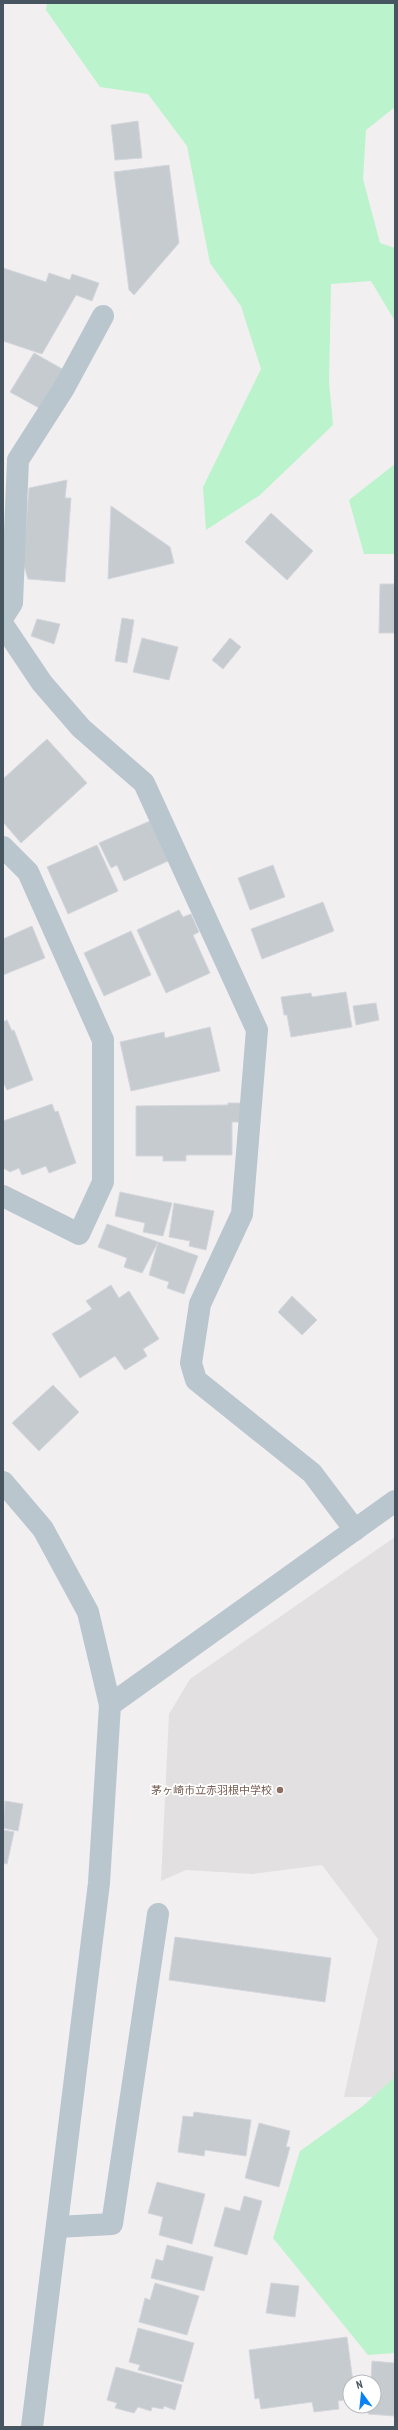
<svg xmlns="http://www.w3.org/2000/svg" width="398" height="2430" font-family="'PT Sans Narrow','Noto Sans JP',sans-serif">
<style>
.education{fill:#e3e0e2}
.green{fill:#baf3cc}
.building{fill:#c6cbd0;stroke:#d3d6dc}
.lines{fill:none;stroke-linecap:round;stroke-linejoin:round}
.service{stroke:#bac6ce;stroke-width:22}
.minor{stroke:#bac6ce;stroke-width:22}
.tertiary{stroke:#bac6ce;stroke-width:22}
.education-dot{fill:#8d6e63;stroke:#fff;stroke-width:1.5}
.labels{text-anchor:middle;stroke-width:3.5;stroke-linejoin:round;paint-order:stroke}
.education-label{font-size:11px;fill:#785e54;stroke:#fff;text-anchor:end}
</style>
<rect width="100%" height="100%" fill="#f2eff0"/>
<path class="education" d="M395,1537v560h-51l34,-158 -56,-74 -69,9 -67,-4 -25,11 8,-167 21,-35z"/>
<path class="green" d="M47,3h348v104l-29,23 -3,49 17,64 15,5v73l-24,-40 -40,3 -2,98 4,43 -73,70 -54,35 -3,-43 58,-118 -20,-63 -31,-43 -23,-117 -39,-52 -48,-7 -54,-77z
M395,464v90h-31l-15,-54z
M395,2077v276l-27,2 -95,-117 27,-87 63,-45z"/>
<path class="building" d="M138,121l4,37 -27,2 -4,-35z
M169,165l10,78 -45,52 -5,-5 -15,-118z
M3,268l43,14 3,-9 21,7 2,-6 27,9 -7,18 -16,-6 -34,59 -39,-13z
M34,353l30,17 -23,39 -31,-17z
M67,480l-2,18h6l-6,84 -37,-3 -5,-17 6,-74z
M111,506l59,41 4,16 -66,16z
M271,513l42,38 -26,29 -42,-38z
M380,584h15v49h-16z
M122,618l12,2 -7,43 -12,-2z
M37,619l23,5 -6,20 -23,-8z
M142,638l36,9 -9,33 -36,-8z
M230,638l11,9 -18,22 -11,-9z
M47,739l40,44 -66,60 -18,-21v-43z
M150,821l18,40 -44,20 -7,-16 -6,3 -12,-25z
M97,845l21,46 -50,23 -21,-47z
M273,865l12,32 -35,13 -12,-32z
M323,902l11,29 -72,28 -11,-30z
M179,910l4,7 8,-3 8,18 -6,3 17,38 -44,20 -29,-63z
M32,926l13,32 -42,17v-36z
M131,931l20,44 -47,21 -20,-43z
M346,992l6,35 -61,10 -4,-22h-3l-3,-18 30,-4 1,4z
M376,1003l3,17 -23,5 -3,-19z
M7,1020l5,11 2,-1 19,50 -26,10 -4,-8v-60z
M210,1027l10,44 -89,20 -11,-49 44,-10 1,6z
M228,1103h13l-2,19h-7v33h-46v6h-23v-5h-27v-50l92,-1z
M52,1104l3,8 3,-1 18,52 -27,10 -3,-7 -24,9 -3,-7 -9,4 -7,-4v-47z
M120,1192l52,11 -9,33 -20,-4 2,-9 -30,-7z
M174,1203l40,8 -8,39 -17,-4 1,-5 -21,-4z
M107,1224l51,18 -16,31 -18,-6 3,-9 -29,-11z
M158,1242l40,14 -14,38 -17,-6 2,-6 -20,-7z
M111,1285l8,13 10,-7 30,48 -16,10 4,7 -22,14 -10,-14 -35,22 -28,-44 40,-25 -6,-8z
M292,1296l25,24 -15,15 -24,-23z
M53,1385l26,27 -40,39 -27,-28z
M5,1801l18,3 -5,27 -15,-3z
M3,1830l11,2 -7,32 -4,-1z
M175,1937l156,21 -6,44 -156,-22z
M194,2112l57,8 -5,36 -41,-6 -1,6 -26,-4 5,-36 10,1z
M259,2123l31,8 -4,16h4l-11,40 -34,-9z
M157,2182l48,12 -13,50 -33,-9 4,-18 -15,-4z
M244,2196l18,5 -15,54 -33,-9 11,-39 15,4z
M167,2245l46,12 -9,34 -53,-13 5,-19 7,2z
M155,2283l44,13 -12,39 -48,-13 6,-24 5,2z
M271,2283l28,3 -4,31 -29,-4z
M138,2328l56,15 -11,39 -45,-12 2,-5 -11,-3z
M347,2337l6,45h-3v17l-12,2 1,8 -25,3 -2,-10 -51,7 -2,-11 -4,1 -6,-49z
M395,2351v65l-27,-2 1,-8h5v-24h-3l1,-21 22,2z
M116,2367l66,18 -7,25 -11,-4 -1,3 -11,-2 -1,4 -13,-4 -4,6 -19,-5 2,-5 -10,-3z"/>
<g class="lines">
<path class="service" d="M3,617l9,-14 6,-143 46,-72 39,-72
M3,625l39,58 39,45 63,55 113,247 -15,184 -42,90 -9,59 5,17 116,93 43,57"/>
<path class="minor" d="M3,847l25,25 75,168v142l-24,52 -76,-38
M110,1705l285,-204
M57,2227l55,-3 46,-310"/>
<path class="tertiary" d="M3,1482l40,47 45,83 22,93 -11,178 -67,544"/>
</g>
<circle class="education-dot" cx="280" cy="1790" r="4"/>
<g class="labels">
<g class="education-label">
<text x="272" y="1794">茅ヶ崎市立赤羽根中学校</text>
</g>
</g>
<rect width="398" height="2430" fill="none" stroke="#46555f" stroke-width="8"/>
<g transform="translate(362 2394) rotate(345)"><circle r="19" fill="#ffffff" stroke="#b5bbbf"/>
<path d="M0-3L7 15L0 10L-7 15Z" fill="#0881f4"/>
<text y="-6" font-size="11" font-weight="bold" text-anchor="middle" fill="#46555f">N</text>
</g>
</svg>
